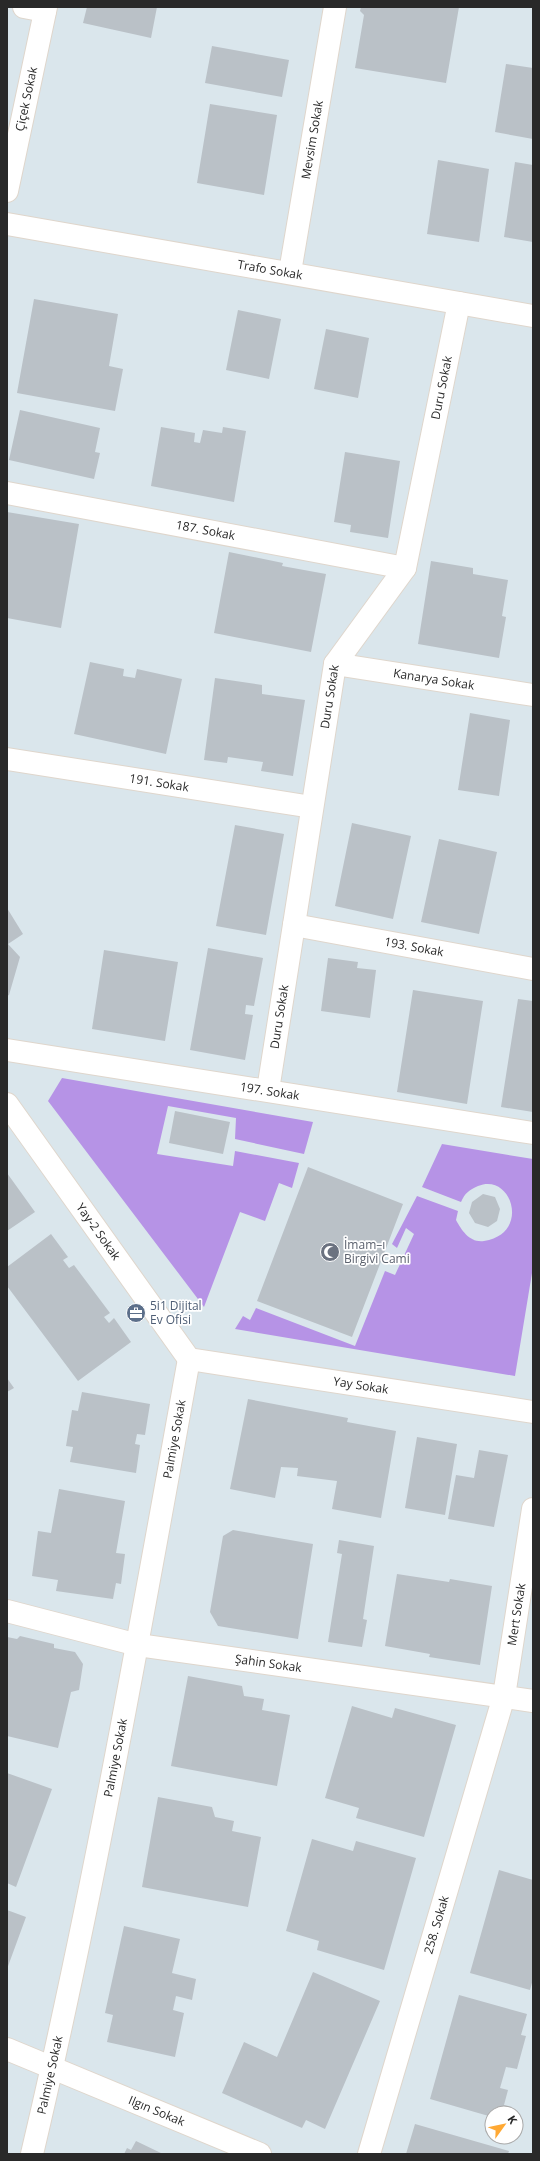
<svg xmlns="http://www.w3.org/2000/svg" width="540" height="2161" font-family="'Open Sans',sans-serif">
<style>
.green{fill:#b693e6}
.building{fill:#bac1c7}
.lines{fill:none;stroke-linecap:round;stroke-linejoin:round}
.minor-casing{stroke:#dfd6cc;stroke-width:24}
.minor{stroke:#fff;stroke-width:22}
.labels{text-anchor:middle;stroke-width:3.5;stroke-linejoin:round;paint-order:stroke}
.street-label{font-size:12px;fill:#292929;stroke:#fff}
.worship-label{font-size:12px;fill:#5b616d;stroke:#fff;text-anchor:start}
.service-label{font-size:12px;fill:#4e5e75;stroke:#fff;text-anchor:start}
</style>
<rect width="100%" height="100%" fill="#dae6ec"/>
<path class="green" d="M62,1078l251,44 -9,32 -69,-15 1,-21 -68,-12 -11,48 76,12 2,-15 64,12 -7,25 -13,-5 -14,38 -25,-9 -36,95 -156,-206z
M442,1144l91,15v108l-18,109 -280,-47 8,-13 7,4 6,-12 99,38 30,-75 10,4 19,-41 -8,-6 -9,20 -5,-4 25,-48 41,15 -2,9c6,11 14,23 28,21 47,-7 28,-69 -6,-55 -9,4 -13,7 -17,16l-39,-15z"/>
<path class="building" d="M87,7h70l-6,31 -68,-15z
M361,7h98l-13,76 -91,-15 9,-53 -4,-4z
M212,46l77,14 -7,37 -77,-14z
M506,64l27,4v71l-38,-7z
M210,104l67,11 -13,80 -67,-12z
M438,160l51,9 -10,73 -52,-8z
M515,162l18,3v77l-29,-5z
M34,299l84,15 -9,52 14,3 -8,42 -98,-18z
M238,310l43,9 -12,60 -43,-9z
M326,329l43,9 -11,60 -44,-9z
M20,410l80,18 -5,24 5,1 -6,26 -85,-19z
M161,427l34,6 -1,9 6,1 3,-13 19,3 1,-6 23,4 -12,71 -83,-16z
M345,452l55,9 -12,77 -38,-6 1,-7 -17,-3z
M7,512l72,12 -18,104 -54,-10z
M229,552l54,11 -1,3 44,8 -15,78 -97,-19z
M431,561l42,7v6l35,6 -6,36 4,1 -7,41 -81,-14z
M90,662l34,7 -1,7 12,2 2,-9 45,10 -16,75 -92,-20z
M215,678l47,7v9l43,6 -12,76 -32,-5 2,-9 -35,-5 -1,6 -23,-3z
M470,713l40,7 -11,76 -41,-6z
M352,823l59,13 -18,83 -58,-13z
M235,825l49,9 -18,101 -50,-9z
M439,839l58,13 -18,82 -58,-12z
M7,908l16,26 -15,10 12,13 -11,38 -2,1z
M208,948l55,10 -9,48 -8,-1 -1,9 8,1 -8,45 -55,-10z
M104,950l74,12 -13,79 -73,-12z
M328,958l30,4 -1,6 19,2 -6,48 -49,-7z
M413,990l70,11 -16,103 -70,-12z
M518,999l15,2v111l-32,-5z
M175,1111l55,11 -7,32 -54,-11z
M308,1167l95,37 -51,133 -95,-36z
M7,1173l28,39 -28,19z
M483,1194l12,3 5,12 -3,12 -9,6 -13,-4 -6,-10 3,-11z
M51,1234l17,23 -5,3 6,8 5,-3 36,48 -6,4 5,6 5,-5 17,24 -53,39 -71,-95v-19z
M7,1378l7,10 -7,4z
M82,1392l68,12 -5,31 -8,-1 -2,10 5,1 -4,28 -66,-11 3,-15 -7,-1 6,-36 6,1z
M248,1399l100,19 -1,4 49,9 -15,87 -49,-9 5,-28 -40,-5 1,-8 -17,-1 -6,31 -45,-9z
M417,1437l40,7 -12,71 -40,-7z
M479,1450l29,5 -14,72 -46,-8 8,-44 18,3z
M59,1489l66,12 -9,52 9,1 -4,30 -5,-1 -3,16 -57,-8 2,-11 -26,-4 6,-45 13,2z
M233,1530l80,14 -15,95 -80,-13 -8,-14 13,-76z
M339,1540l35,6 -11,73 4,1 -5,27 -34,-5 14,-88 -5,-1z
M397,1574l52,8 1,-3 42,7 -12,79 -51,-8 1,-3 -45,-8z
M20,1636l34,8v4l21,4 8,12 -4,26 -8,2 -13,56 -51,-12v-99l10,2z
M188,1676l54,10 2,10 20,3 -2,11 28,5 -13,71 -106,-20z
M352,1706l40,12 3,-10 61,17 -32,112 -68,-19 3,-10 -34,-10z
M7,1773l45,16 -36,98 -9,-4z
M158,1797l54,10 3,10 19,4 -2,10 29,6 -13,70 -106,-20z
M312,1839l41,12 3,-10 60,17 -32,112 -67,-20 2,-9 -33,-10z
M499,1870l34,10v99l-3,11 -60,-17z
M7,1910l19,7 -19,52z
M124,1926l56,13 -8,34 24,6 -4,21 -16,-4 -3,14 11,3 -9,44 -68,-15 6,-27 -8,-2z
M313,1972l67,29 -55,128 -19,-9 -4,8 -80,-35 22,-51 33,15z
M459,1995l68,19 -6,21 5,1 -9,33 -11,-2 -6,21 8,2 -4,15 8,2 -2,6h-18v4l-62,-18z
M415,2124l94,27 -1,3h-102z
M136,2141l27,13h-39l3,-6 4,2z"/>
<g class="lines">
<defs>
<g id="minor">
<path d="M24,7l21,4"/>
<path id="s1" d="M7,191l39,-184"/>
<path id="s2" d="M7,224l526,92"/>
<path id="s3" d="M290,272l45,-265"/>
<path id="s4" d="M7,493l398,75"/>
<path id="s5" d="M335,664l198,31"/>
<path id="s6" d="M7,759l305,48"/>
<path id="s7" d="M294,925l239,44"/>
<path id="s8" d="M7,1050l526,83"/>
<path id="s9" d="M268,1090l67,-426 70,-96 54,-265"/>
<path id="s10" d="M7,1104l182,255"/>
<path id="s11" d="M189,1359l344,53"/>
<path id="s12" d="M7,1611l131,34 395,56"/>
<path id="s13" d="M7,2049l253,105"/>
<path id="s14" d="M32,2154c62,-263 109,-529 157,-795"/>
<path id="s15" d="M369,2154l135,-458 29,-187"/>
</g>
</defs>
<use href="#minor" class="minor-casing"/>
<use href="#minor" class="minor"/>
</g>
<defs>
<symbol id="mosque-disc" viewBox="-11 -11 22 22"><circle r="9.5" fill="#6b7280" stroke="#fff"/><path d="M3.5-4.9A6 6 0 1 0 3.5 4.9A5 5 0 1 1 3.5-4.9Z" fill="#fff"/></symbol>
<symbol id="office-disc" viewBox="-11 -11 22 22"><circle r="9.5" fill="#5c6f8a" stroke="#fff"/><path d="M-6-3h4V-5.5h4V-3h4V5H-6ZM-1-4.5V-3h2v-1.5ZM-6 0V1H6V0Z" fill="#fff"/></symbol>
</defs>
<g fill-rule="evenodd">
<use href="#mosque-disc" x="319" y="1241" width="22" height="22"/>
<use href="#office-disc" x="125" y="1302" width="22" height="22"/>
</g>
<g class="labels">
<g class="street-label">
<text dy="4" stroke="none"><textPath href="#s1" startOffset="94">Çiçek Sokak</textPath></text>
<text dy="4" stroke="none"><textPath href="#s3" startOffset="134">Mevsim Sokak</textPath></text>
<text dy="4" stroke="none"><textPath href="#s2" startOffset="267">Trafo Sokak</textPath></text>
<text dy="4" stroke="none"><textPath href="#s9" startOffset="734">Duru Sokak</textPath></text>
<text dy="4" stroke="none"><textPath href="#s4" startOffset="202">187. Sokak</textPath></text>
<text dy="4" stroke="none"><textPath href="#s5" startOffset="100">Kanarya Sokak</textPath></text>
<text dy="4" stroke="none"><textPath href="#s9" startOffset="398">Duru Sokak</textPath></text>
<text dy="4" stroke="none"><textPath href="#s6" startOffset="154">191. Sokak</textPath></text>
<text dy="4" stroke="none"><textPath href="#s7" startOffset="122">193. Sokak</textPath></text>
<text dy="4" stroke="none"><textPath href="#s9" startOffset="74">Duru Sokak</textPath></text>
<text dy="4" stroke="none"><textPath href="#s8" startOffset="266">197. Sokak</textPath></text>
<text dy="4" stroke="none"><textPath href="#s10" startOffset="157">Yay-2 Sokak</textPath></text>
<text dy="4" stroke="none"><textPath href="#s11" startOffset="174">Yay Sokak</textPath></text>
<text dy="4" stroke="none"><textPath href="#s14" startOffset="729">Palmiye Sokak</textPath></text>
<text dy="4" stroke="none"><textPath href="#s15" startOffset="560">Mert Sokak</textPath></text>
<text dy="4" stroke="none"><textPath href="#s12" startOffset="267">Şahin Sokak</textPath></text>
<text dy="4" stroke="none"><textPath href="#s14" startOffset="405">Palmiye Sokak</textPath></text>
<text dy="4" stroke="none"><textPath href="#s15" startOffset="239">258. Sokak</textPath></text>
<text dy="4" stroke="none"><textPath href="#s14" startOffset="81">Palmiye Sokak</textPath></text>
<text dy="4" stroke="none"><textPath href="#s13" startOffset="162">Ilgın Sokak</textPath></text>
</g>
<g class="worship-label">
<text x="344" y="1249">İmam–ı<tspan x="344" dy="14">Birgivi Cami</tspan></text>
</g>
<g class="service-label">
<text x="150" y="1310">5i1 Dijital<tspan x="150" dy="14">Ev Ofisi</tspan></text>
</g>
</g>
<rect width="540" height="2161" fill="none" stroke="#292929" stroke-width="16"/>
<g transform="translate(504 2125) rotate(57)"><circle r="19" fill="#ffffff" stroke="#a9a9a9"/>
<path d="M0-3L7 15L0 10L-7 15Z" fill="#ffa934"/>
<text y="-6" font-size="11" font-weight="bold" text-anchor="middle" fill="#292929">K</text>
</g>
</svg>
